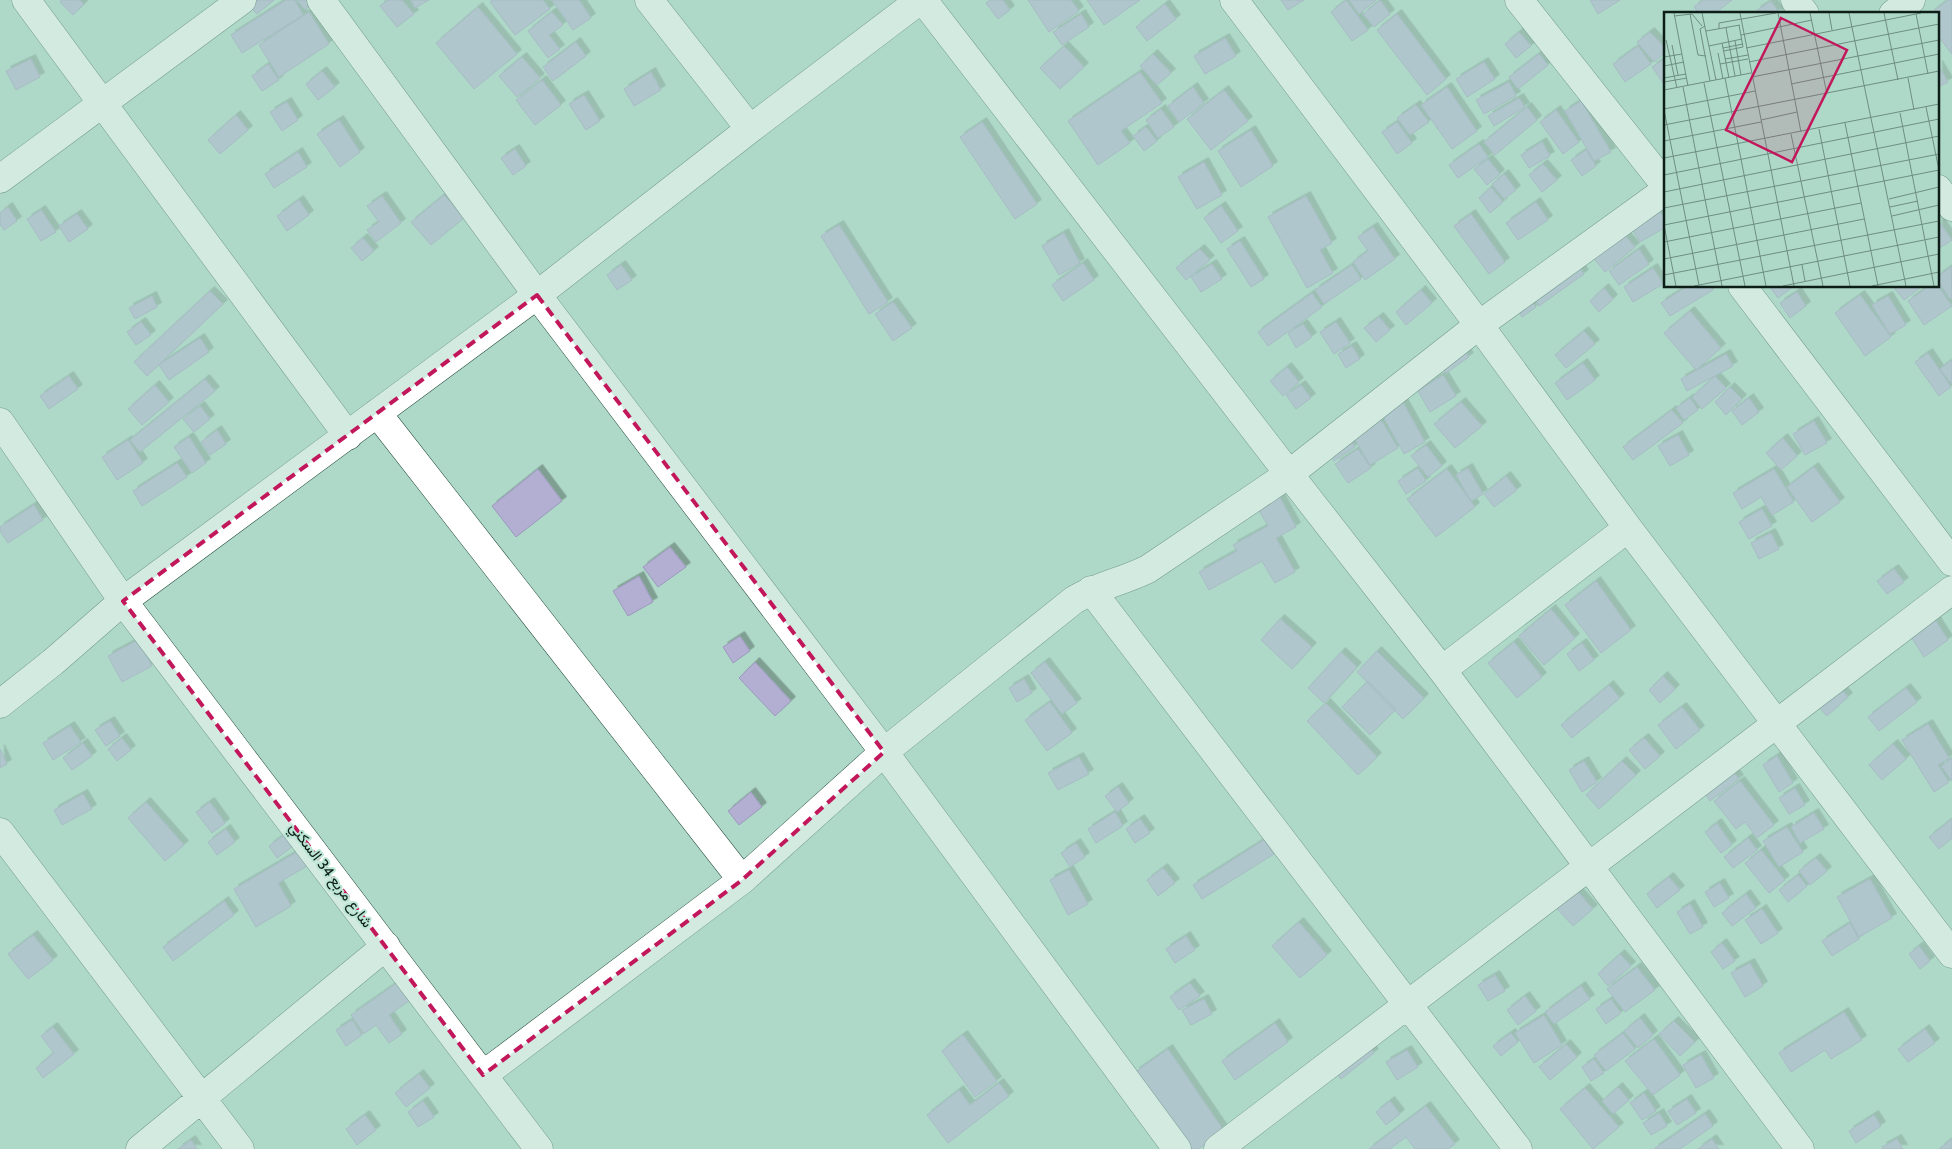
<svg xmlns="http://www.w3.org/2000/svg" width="1952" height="1149" font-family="Cabin,Vazirmatn,sans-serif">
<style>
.building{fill:#b2afd3;stroke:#9c99bc;filter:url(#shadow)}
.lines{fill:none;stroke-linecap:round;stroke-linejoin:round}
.minor-casing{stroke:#2a5143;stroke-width:29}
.minor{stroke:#fff;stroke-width:28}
.marked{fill:none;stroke:#c2185b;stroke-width:4;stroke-dasharray:10 6;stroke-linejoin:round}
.labels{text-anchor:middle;stroke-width:4;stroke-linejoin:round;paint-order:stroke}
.street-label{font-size:15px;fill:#0d1d18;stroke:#bbe6d5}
.inset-road{fill:none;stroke:#6e8e82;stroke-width:1}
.view{fill:#c2185b;fill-opacity:0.15;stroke:#c2185b;stroke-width:2.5}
.inset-edge{fill:none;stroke:#0d1d18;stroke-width:2.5}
</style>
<defs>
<filter id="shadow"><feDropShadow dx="4.5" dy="-4.5" stdDeviation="0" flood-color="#0004"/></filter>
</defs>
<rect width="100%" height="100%" fill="#aed9c8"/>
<path class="building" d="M61,0h19l4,4 -11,11 -13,-13z
M253,0h21l-17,14 -9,-10z
M286,0h9l8,15 -61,38 -11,-18z
M297,0h19l-11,10z
M388,0h14l12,14 -17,13 -17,-21z
M411,0h18l-14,8z
M492,0h51l7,9 -35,26 -25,-33z
M552,0h27l12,18 -18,12z
M990,0h13l7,10 -12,9 -12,-16z
M1028,0h43l8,11 -30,21z
M1087,0h53l-36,25z
M1281,0h23l-16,10z
M1346,0l22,30 -16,11 -21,-29z
M1349,0h27l-17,14z
M1380,0l10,14 -16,13 -11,-13z
M1590,0h30l-22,14z
M1703,0h29l-18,14h-15l-5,-7z
M1948,0h4v54l-14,-18v-22h-8z
M1771,1l9,13h-23l-1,-3z
M1165,4l11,15 -29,22 -11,-14z
M478,7l39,47 -43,35 -38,-46z
M309,12l20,32 -50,33 -20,-32z
M552,12l11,13 -14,10 11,14 -12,9 -20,-27z
M1081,14l8,13 -27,18 -9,-13z
M1397,14l49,65 -19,16 -50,-65z
M1519,32l12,14 -15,12 -11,-14z
M1650,32l16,17v3l-12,10 -17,-20z
M1225,38l11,18 -31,18 -11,-18z
M576,42l10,14 -33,25 -10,-14z
M1064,46l20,21 -24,22 -20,-21z
M1638,46l13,18 -26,18 -12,-18z
M1153,54l18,19 -14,12 -17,-19z
M1539,54l9,11 -30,24 -9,-12z
M522,57l18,21 -23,19 -18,-21z
M1666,58v29l-14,-20z
M31,59l9,18 -24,13 -10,-19z
M1484,62l11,17 -28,18 -11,-18z
M268,64l11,16 -17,11 -10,-15z
M1938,65l10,17 -10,5z
M322,71l13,16 -17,13 -12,-16z
M651,72l10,18 -27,16 -10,-17z
M1140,72l22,31 -41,28 9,12 -32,22 -30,-44z
M542,80l19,25 -26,20 -19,-25z
M1509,82l7,14 -32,18 -8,-14z
M1193,87l11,16 -25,19 -11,-16z
M1447,87l30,44 -25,18 -31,-44z
M1224,90l24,31 -37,29 -24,-31z
M584,95l16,26 -14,9 -17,-26z
M1519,98l6,9 -31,19 -6,-10z
M1581,101l30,51 -17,9 -29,-50z
M287,102l11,18 -16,11 -12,-19z
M1416,105l13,17 -19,13 -13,-17z
M1527,107l10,13 -42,35 -11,-13z
M1161,109l13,18 -16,11 -12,-18z
M1556,110l23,32 -16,12 -23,-32z
M236,115l12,15 -28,24 -12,-14z
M339,120l21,32 -20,15 -23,-33z
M982,122l55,82 -22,15 -55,-82z
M1397,122l15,21 -15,11 -15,-22z
M1146,127l11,14 -13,10 -11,-15z
M1251,130l22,36 -32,21 -23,-36z
M1542,142l8,14 -21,12 -8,-13z
M1479,144l9,13 -30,21 -9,-13z
M515,149l11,17 -13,9 -12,-17z
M1586,150l10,16 -14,10 -11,-16z
M298,152l9,15 -33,21 -9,-14z
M1488,159l12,15 -13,11 -13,-16z
M1204,162l18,33 -25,14 -19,-32z
M1543,164l14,16 -15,12 -13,-17z
M1504,174l12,16 -12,9 -12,-15z
M1491,187l12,15 -13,11 -11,-15z
M444,195l20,23 -33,27 -20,-23z
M382,196l19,27 -25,19 -9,-12 12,-8 -12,-16z
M1306,196l26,47 -12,7 13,23 -26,15 -39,-71z
M1652,198l14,24v5l-26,15 -17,-28z
M299,200l10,15 -22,16 -10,-15z
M1536,202l12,18 -30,20 -12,-17z
M1221,206l17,25 -17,12 -17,-25z
M8,207l9,14 -13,9 -4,-6v-11z
M41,210l15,22 -15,9 -14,-22z
M77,214l11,15 -19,13 -10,-16z
M1471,214l34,48 -16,12 -35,-48z
M1938,220l14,20 -14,9z
M839,225l49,77 -19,12 -48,-78z
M1616,225l19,22 -30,25 -18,-22z
M1373,227l22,32 -30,21 -12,-18 15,-11 -10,-14z
M1064,233l16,30 -21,12 -17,-29z
M363,238l11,13 -12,10 -11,-13z
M1240,241l24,38 -13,8 -24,-38z
M1200,249l10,11 -24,20 -10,-12z
M1639,249l10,15 -30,21 -10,-14z
M1572,257l12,17 -45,32 -11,-17z
M1083,263l11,17 -31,21 -11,-16z
M1212,264l10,15 -21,13 -10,-15z
M621,265l11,15 -15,10 -10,-15z
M1352,265l9,14 -37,25 -9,-14z
M1951,267l1,31 -2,1 -12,-18v-5z
M1653,268l10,16 -30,18 -9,-15z
M1688,286h23l2,4 -43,26 -9,-13z
M1769,286h25l-16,12z
M1896,286h25v1l-17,13 -10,-12z
M1929,286h9l14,20 -28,19 -16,-24z
M1604,288l9,11 -14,13 -9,-11z
M1421,290l11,13 -26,22 -10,-13z
M210,291l13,13 -76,72 -13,-14z
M1797,292l9,14 -16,12 -10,-15z
M1312,293l10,14 -54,39 -10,-14z
M1526,293l10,14 -14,10 -9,-14z
M1860,295l31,42 -26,19 -30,-43z
M152,296l5,11 -22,12 -6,-11z
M1888,296l18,29 -16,9 -18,-29z
M893,302l19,26 -19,13 -18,-27z
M1690,311l31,37 -25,22 -32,-37z
M1379,317l11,13 -14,12 -12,-14z
M141,322l10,13 -15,10 -9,-13z
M1336,322l14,21 -16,11 -14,-22z
M1303,324l9,13 -16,11 -8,-15z
M1584,331l11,13 -29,24 -11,-13z
M200,338l9,14 -40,28 -10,-15z
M1460,344l9,13 -23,16 -9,-13z
M1352,346l8,13 -14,9 -8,-14z
M1928,353l23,34 -12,9 -24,-34z
M1726,354l7,12 -46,25 -6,-12z
M1952,360v24l-12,-15z
M1583,363l12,17 -28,20 -12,-17z
M1287,367l12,15 -16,14 -13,-15z
M1443,375l13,21 -26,16 -12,-21z
M69,376l9,13 -29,20 -9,-13z
M1715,376l11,12 -24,21 -10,-12z
M205,379l10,12 -75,61 -10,-12z
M155,385l14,17 -27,23 -14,-16z
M1301,385l10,13 -15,11 -10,-14z
M1730,387l12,12 -16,16 -11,-13z
M1396,390l29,52 -21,12 -29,-52z
M1690,398l8,12 -14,10 -8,-12z
M1749,398l10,14 -17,13 -10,-14z
M1461,402l21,24 -27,22 -21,-24z
M200,406l10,13 -16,13 -11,-13z
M1375,410l23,38 -28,17 -23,-39z
M1672,410l11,13 -50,37 -10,-13z
M1814,421l13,22 -22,12 -12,-21z
M217,430l9,14 -16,11 -9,-13z
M1346,432l9,15 -21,14 -10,-14z
M1678,435l11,20 -19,11 -12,-20z
M189,437l17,26 -14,10 -18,-26z
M1783,438l14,18 -16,14 -15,-17z
M128,440l15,23 -26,17 -15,-23z
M1426,445l16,21 -14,11 -17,-21z
M1358,449l13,19 -23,15 -13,-19z
M177,463l10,14 -45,29 -9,-15z
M1814,467l26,35 -28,20 -25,-35z
M1418,468l8,13 -20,13 -8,-13z
M1468,468l15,26 -12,7 -15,-26z
M538,469l24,32 -46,36 -24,-31z
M1447,469l28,38 -39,30 -29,-38z
M1774,469l20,33 -22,13 -11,-18 -19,12 -9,-16z
M1506,476l11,14 -23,17 -10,-13z
M1279,496l17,31 -20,11 19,34 -20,11 -13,-22 -53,29 -10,-18 38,-21 -4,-6 35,-19 -11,-19z
M34,505l9,15 -35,23 -8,-12v-4z
M1762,509l10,17 -23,13 -10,-17z
M1771,533l8,16 -20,10 -8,-16z
M670,547l16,20 -28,20 -15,-20z
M1894,569l10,13 -17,12 -10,-13z
M639,576l14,26 -25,14 -15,-25z
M1596,581l35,49 -30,23 -36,-48z
M1551,609l24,29 -31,27 -25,-29z
M1934,618l14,22 -24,17 -14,-22z
M1280,619l32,28 -20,22 -31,-29z
M740,636l10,15 -17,12 -10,-16z
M138,640l14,26 -30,16 -14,-26z
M1514,642l28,35 -25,21 -29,-35z
M1582,643l12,17 -15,11 -12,-17z
M1377,651l47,47 -21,21 -46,-47z
M1341,652l16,15 -33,36 -16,-15z
M755,662l36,39 -16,15 -36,-38z
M1045,662l32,41 -15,11 -31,-41z
M1663,676l12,13 -15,14 -11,-13z
M1024,679l8,14 -15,9 -8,-14z
M1368,681l28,28 -26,26 -28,-28z
M1835,682l13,15 -21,19 -13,-14z
M1609,685l11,13 -48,40 -11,-13z
M1906,688l11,14 -38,29 -11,-14z
M1050,702l22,31 -25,18 -22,-31z
M1326,703l51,54 -19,18 -51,-54z
M1682,707l18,23 -24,19 -18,-24z
M110,721l10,15 -14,10 -11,-16z
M1928,724l21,34 -11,7 11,17 -15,10 -32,-52z
M70,726l11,16 -28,18 -10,-17z
M122,738l9,12 -14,11 -9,-12z
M1644,738l16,18 -15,13 -16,-19z
M83,743l9,13 -20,14 -9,-12z
M1893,744l13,15 -24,21 -13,-15z
M0,749l7,15 -7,4z
M1777,756l16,27 -14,9 -16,-27z
M1079,757l10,17 -31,16 -10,-17z
M1952,758v23l-11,-15z
M1584,761l13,21 -15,10 -13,-22z
M1622,761l14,14 -37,34 -13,-14z
M1728,765l11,14 -29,22 -10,-15z
M1740,781l34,44 -17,13 -12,-16 -9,7 -22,-28z
M1118,787l11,16 -12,9 -12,-16z
M1795,788l10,17 -16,9 -10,-16z
M751,792l11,15 -23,18 -11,-14z
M83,794l9,15 -30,16 -8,-15z
M146,802l38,43 -19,16 -37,-43z
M210,802l15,21 -13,10 -16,-21z
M1115,812l8,14 -27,17 -8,-14z
M1814,813l10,16 -24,14 -9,-16z
M1140,819l10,14 -15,10 -9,-14z
M1952,819v19l-13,11 -10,-12z
M1717,823l15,22 -11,8 -16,-21z
M1787,827l16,25 -24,15 -16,-26z
M226,829l9,13 -18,13 -9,-13z
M284,835l8,12 -15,11 -8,-12z
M1748,838l9,12 -24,18 -9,-11z
M1264,840l10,14 -72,45 -9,-14z
M1076,843l9,14 -15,10 -9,-14z
M1761,850l24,30 -16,13 -24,-30z
M299,851l8,15 -29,17 13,23 -35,21 -22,-38z
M1816,858l11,13 -17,14 -11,-14z
M1163,868l12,15 -17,13 -11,-16z
M1069,870l19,34 -20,11 -18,-35z
M1798,875l9,11 -19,16 -9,-12z
M1669,877l11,13 -23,18 -10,-14z
M1870,879l22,39 -33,19 -22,-40z
M1720,883l9,15 -15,9 -9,-15z
M1571,884l22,25 -20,17 -22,-24z
M1746,894l10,14 -24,18 -10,-13z
M224,901l10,14 -61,46 -10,-14z
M1690,904l13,23 -13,7 -13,-22z
M1762,909l16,24 -17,11 -16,-24z
M1299,922l28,33 -27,23 -28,-32z
M1850,923l9,16 -27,17 -10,-15z
M33,935l20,25 -25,19 -20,-25z
M1186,936l9,14 -20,13 -9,-14z
M1722,943l13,18 -12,8 -12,-17z
M1919,946l11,15 -10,8 -11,-15z
M1620,954l11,12 -23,20 -10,-12z
M1750,963l13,23 -18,11 -14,-24z
M1637,967l18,23 -30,22 -18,-23z
M1495,975l10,16 -17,10 -10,-16z
M397,983l12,18 -20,14 13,19 -13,9 -13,-18 -12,9 -13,-19z
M1190,983l10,13 -21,14 -9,-13z
M1581,986l9,13 -36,25 -9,-12z
M1525,996l11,15 -18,14 -11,-15z
M1204,999l8,15 -21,11 -9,-15z
M1611,999l10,14 -15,11 -10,-15z
M1844,1012l18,28 -31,19 -6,-9 -34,22 -12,-19z
M1544,1015l18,30 -28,18 -19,-30z
M1640,1018l13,17 -15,13 -14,-17z
M352,1020l10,15 -16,11 -10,-16z
M1674,1021l21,21 -15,14 -21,-22z
M1275,1023l13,19 -53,38 -13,-19z
M53,1027l21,27 -31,24 -7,-10 18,-15 -13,-17z
M1925,1029l10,14 -27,19 -10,-13z
M1511,1033l7,9 -17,14 -8,-10z
M1623,1033l12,16 -29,22 -12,-16z
M963,1035l34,46 -22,16 -33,-46z
M1363,1039l11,14 -33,26 -11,-14z
M1654,1039l26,36 -27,20 -28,-34z
M1566,1044l11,13 -27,23 -11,-13z
M1168,1049l56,82 -26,18h-9l-54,-77z
M1407,1050l11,17 -21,13 -11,-18z
M1701,1055l13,23 -18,10 -13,-23z
M1594,1059l10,14 -13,8 -9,-14z
M419,1074l11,14 -24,19 -11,-14z
M999,1083l10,13 -61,47 -21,-28 32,-25 11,15z
M1618,1087l11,13 -16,14 -11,-13z
M1585,1088l34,39 -26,22 -33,-40z
M1644,1093l12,18 -14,9 -12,-17z
M1687,1099l9,14 -19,12 -9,-14z
M423,1101l11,16 -16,10 -10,-15z
M1390,1101l10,13 -14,11 -10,-13z
M1426,1106l29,38 -7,5h-33l-9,-12 -16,12h-21z
M1659,1113l8,13 -16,9 -8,-12z
M1705,1114l8,12 -33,23h-26z
M365,1115l11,15 -19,15 -11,-16z
M1874,1115l7,11 -25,17 -7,-12z
M1712,1139l7,10h-21z
M1897,1139l6,10h-20l-1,-2z
M1952,1139v10h-11l-1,-1z
M191,1140l6,9h-19z"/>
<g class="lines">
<defs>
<path id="minor" d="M26,0l322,436
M321,0l216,295 347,457 293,397
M649,0l101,129
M923,0l366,474 153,196 358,479
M1234,0l245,325 149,203 324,426
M1519,0l147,186
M1795,0l10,14
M1893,14l18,-14
M0,179l242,-179
M1938,189l14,18
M1742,286l210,276
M377,413l365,467
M0,422l123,179 416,548
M1091,590l427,559
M1442,670l186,-142
M0,704l53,-42 70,-61 414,-306 213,-166 170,-129
M0,832l240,317
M483,1075l259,-195 142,-128 190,-152c25,-15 48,-18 74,-31l141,-95 190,-149 187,-135
M140,1149l246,-203
M1218,1149l734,-559"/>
</defs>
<use href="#minor" class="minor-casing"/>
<use href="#minor" class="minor"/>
</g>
<path d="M0 0H1952V1149H0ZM537,295l347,457 -142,128 -259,195 -360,-474z" fill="#aed9c8" fill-opacity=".55" fill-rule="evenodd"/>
<path class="marked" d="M537,295l347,457 -142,128 -259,195 -360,-474z"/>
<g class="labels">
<g class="street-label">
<text transform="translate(331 875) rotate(53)" y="5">شارع مربع 34 السكني</text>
</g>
</g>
<g transform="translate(1664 12)">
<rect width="275" height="275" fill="#aed9c8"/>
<path class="inset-road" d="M10,1l14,73M38,1l14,67M76,1l54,273M114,1l23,119M146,1l17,81M165,1l3,17M185,1l57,273M220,1l14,67M26,2l8,41 8,1M252,2l12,60M10,4l18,-2 10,12M41,14l-5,3 10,52M62,16l9,48M55,17v-6l57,-10M42,19l34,-6M77,23l71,-15M2,28l11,48M71,29l6,34M58,31l7,35M8,33l6,30M45,34l33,-7M59,36l20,-4M82,36l175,-35M60,39l19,-4 -4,-22M54,41l5,26M0,45l18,-3M61,47l23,-4M85,50l190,-38M56,52l28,-5M0,54l20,-4M88,65l187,-37M0,66l22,-4M61,66l41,208M244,66l6,32M0,70l23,-4M40,71l41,203M127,72l148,-30M19,75l39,199M0,78l87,-17M262,95l13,63M0,97l91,-18M0,98l35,175M236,101l34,173M97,108l36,-8M181,111l33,163M0,113l275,-54M155,117l31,157M127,122l32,152M0,129l97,-19M0,146l275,-54M0,163l275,-56M0,180l275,-56M225,187l50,-12M226,195l28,-6M0,196l275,-54M228,204l47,-11M0,213l275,-55M0,213l12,61M0,230l197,-39M0,247l200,-40M138,253l3,16M0,263l275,-54M30,274l245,-49M119,274l156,-32M208,274l67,-14"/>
<path class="view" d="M117,6l66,32 -55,112 -66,-32z"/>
<rect width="275" height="275" class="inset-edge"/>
</g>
</svg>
